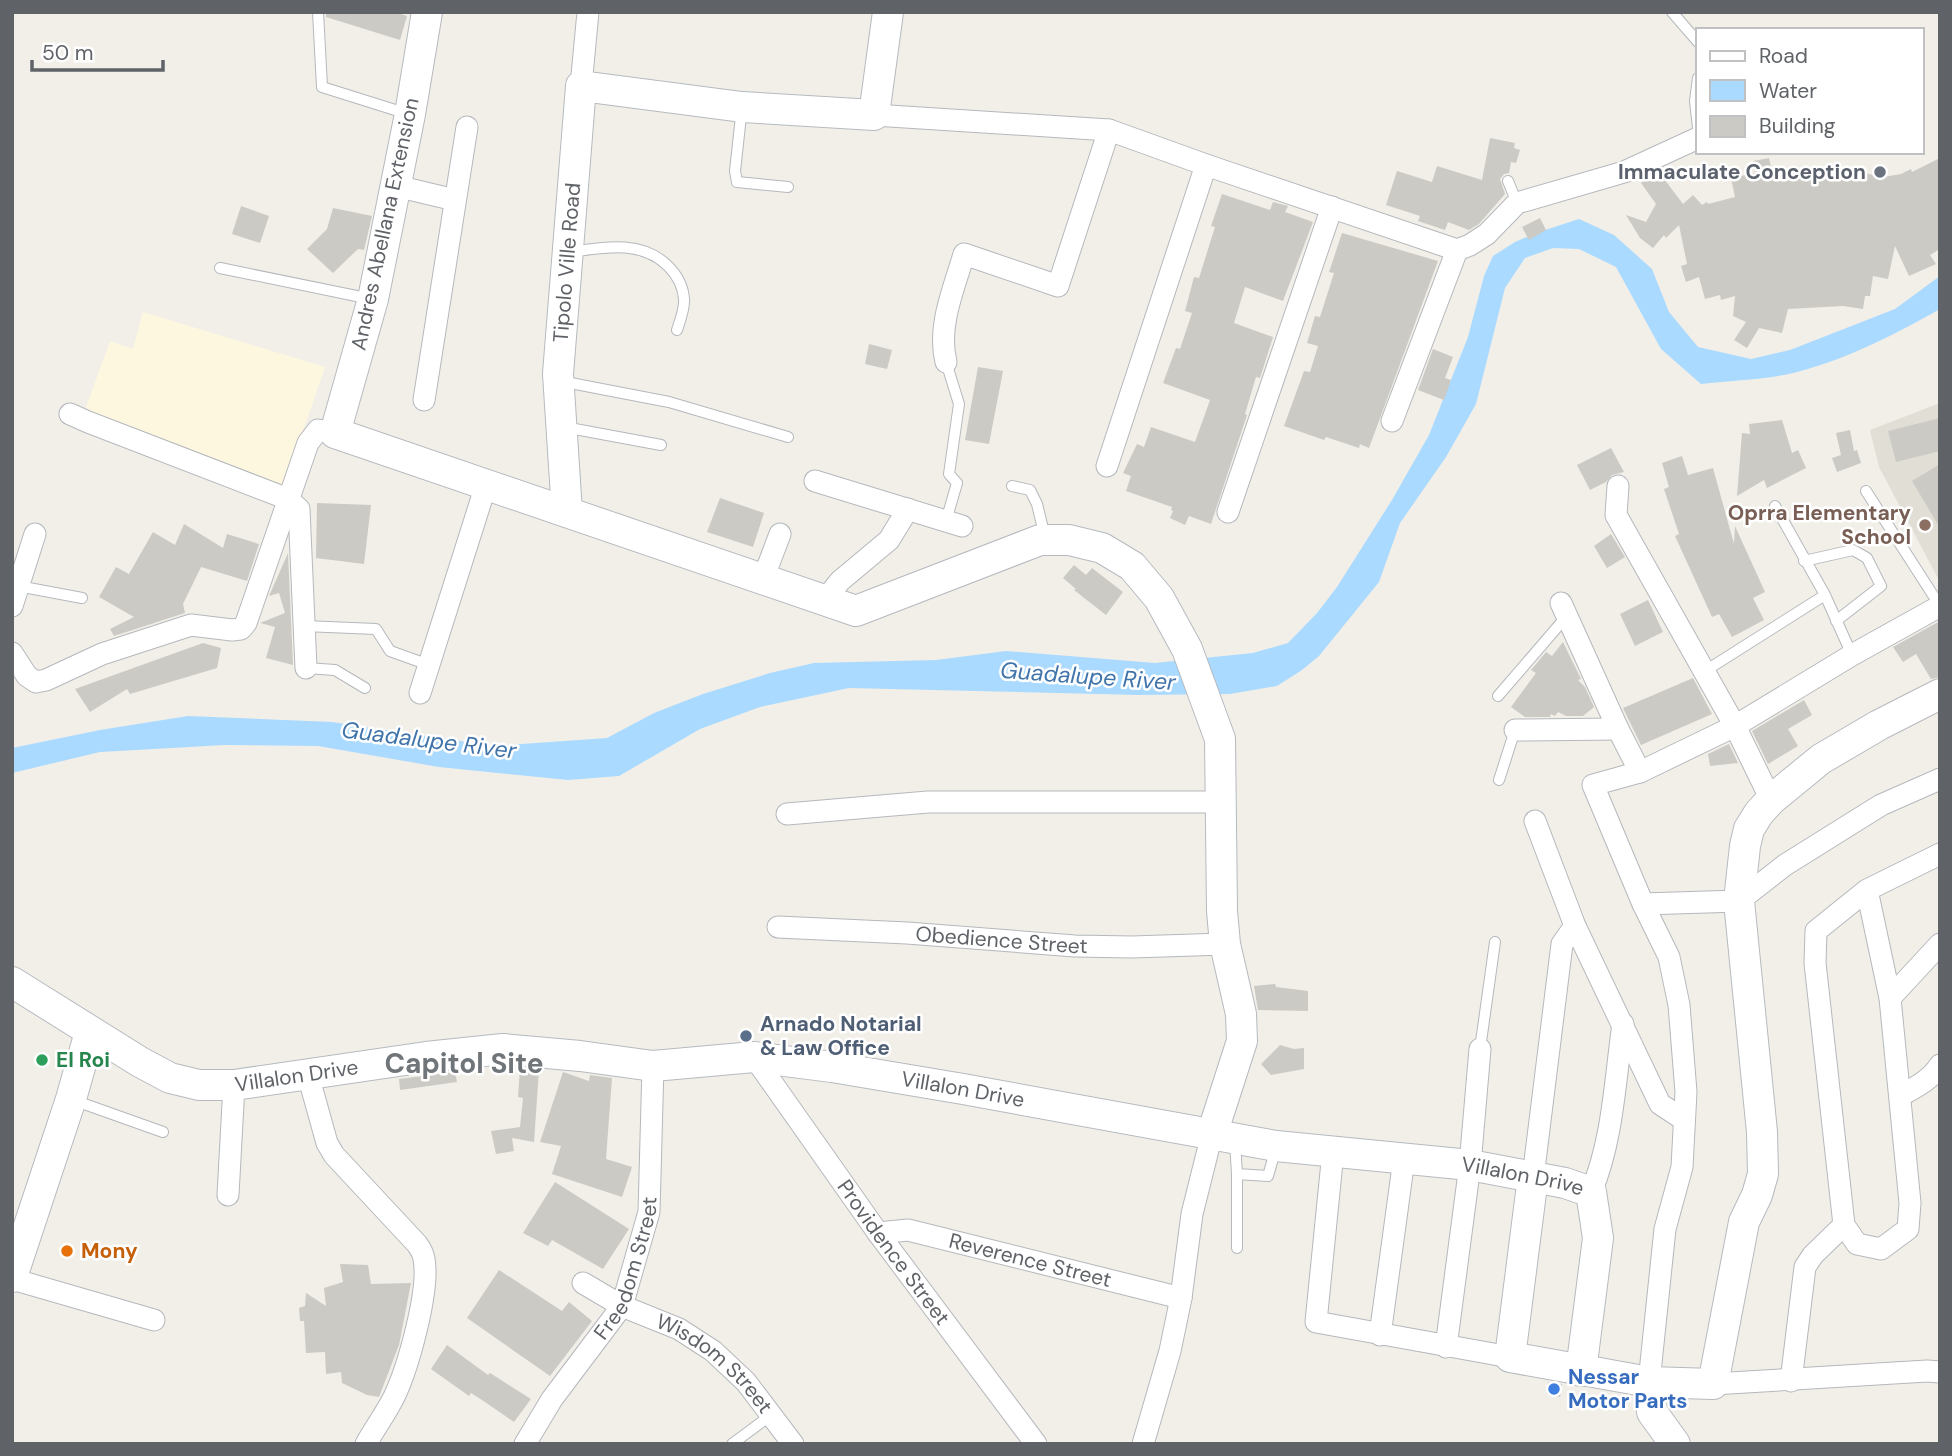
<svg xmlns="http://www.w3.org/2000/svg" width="1952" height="1456" font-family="'DM Sans',sans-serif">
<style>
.commercial{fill:#fef7e0}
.education{fill:#e1ded6}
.water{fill:#aadaff}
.building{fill:#cccac5}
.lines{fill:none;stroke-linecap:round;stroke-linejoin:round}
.lane-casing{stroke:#b5b8bc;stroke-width:12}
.street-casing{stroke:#b5b8bc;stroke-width:23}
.secondary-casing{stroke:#b6babf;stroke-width:32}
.lane{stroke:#fff;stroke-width:10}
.street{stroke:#fff;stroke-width:21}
.secondary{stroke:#fff;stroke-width:30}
.worship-dot{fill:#6b7280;stroke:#fff;stroke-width:2.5}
.education-dot{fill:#8d6e63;stroke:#fff;stroke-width:2.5}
.service-dot{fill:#5c6f8a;stroke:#fff;stroke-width:2.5}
.leisure-dot{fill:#2e9e5b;stroke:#fff;stroke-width:2.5}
.food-dot{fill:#e8710a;stroke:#fff;stroke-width:2.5}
.shop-dot{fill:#3f7fe0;stroke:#fff;stroke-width:2.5}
.labels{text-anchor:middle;stroke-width:5;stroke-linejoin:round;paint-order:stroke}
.worship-label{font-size:21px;font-weight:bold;fill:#5b616d;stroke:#fff;text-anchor:end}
.street-label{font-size:21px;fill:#5f6368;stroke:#fff}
.education-label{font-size:21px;font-weight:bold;fill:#785e54;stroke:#fff;text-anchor:end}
.service-label{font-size:21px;font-weight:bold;fill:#4e5e75;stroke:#fff;text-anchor:start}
.leisure-label{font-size:21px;font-weight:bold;fill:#27864d;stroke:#fff;text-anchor:start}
.food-label{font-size:21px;font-weight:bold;fill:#c56008;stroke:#fff;text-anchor:start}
.shop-label{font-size:21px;font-weight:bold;fill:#366cbe;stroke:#fff;text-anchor:start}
.water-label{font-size:23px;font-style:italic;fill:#4174aa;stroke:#fff}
.district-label{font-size:28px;font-weight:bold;fill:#70757a;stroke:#fff}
</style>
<rect width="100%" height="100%" fill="#f1efe8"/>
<path class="commercial" d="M143,312l182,55 -42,122 -199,-76 26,-72 23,8z"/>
<path class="education" d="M1940,403v179l-61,-115 -9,-37z"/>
<path class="water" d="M1579,219l35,16 38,34 17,43 29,35 53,12 39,-9 105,-41 45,-33v33c-44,25 -93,50 -143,63 -30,8 -64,8 -96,12l-40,-35 -45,-82 -37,-18 -26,-1 -28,10 -20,30 -29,116 -30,53 -46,66 -21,59 -60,74 -17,14 -25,16 -47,8 -91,1 -290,-7 -89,19 -60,22 -81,47 -51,4 -129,-13 -121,-21 -94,-1 -124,7 -88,21v-25l88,-18 88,-14 144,6 162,24 113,-8 47,-25 49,-19 67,-21 44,-10 122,-3 70,-9 149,12 98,-10 35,-10 29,-30 20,-26 55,-87 37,-65 39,-98 16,-61 9,-20 22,-14 21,-9z"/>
<path class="building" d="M326,12h69l12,4 -7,24 -74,-23z
M1490,138l25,5 -1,5 6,2 -4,13 -5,-1 -2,11 -5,1 -4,5 5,15 -26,30 -10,6 -21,-8 -3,8 -27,-9 2,-5 -34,-11 11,-34 35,11 5,-16 45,14z
M1769,158l3,13h53l1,-2 14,3 1,-4 42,9 18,-3 10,-5 1,3 28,-14v91l-10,6 6,9 -27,12 -14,-30 -7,33 -15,-3 -3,20h-5l-2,13 -20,-3 -55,3 -6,24 -23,-5 -12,20 -13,-8 12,-18 -13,-6 2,-20 -14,4 -1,-5 -15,4 -6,-22 -13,5 -5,-16 6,-2 -8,-39 -13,13 -2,-3 -11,13 -13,-10 -14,-23 20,7 10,-18 -15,-21 17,-12 25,33 10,-9 9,10 5,-3 1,2 27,-7 -4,-19 24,-5 -2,-12z
M1222,194l48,16 3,-8 15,4 -3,6 28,10 -30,79 -38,-14 -11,36 39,14 -13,41 -4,-1 -11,37 2,1 -36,109 -22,-8 -4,9 -15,-7 3,-7 -2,-1 1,-3 -46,-16 5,-15 -8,-3 14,-29 7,3 7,-20 44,15 15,-42 -47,-17 13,-35 4,1 12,-36 -7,-2 9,-34 5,1 16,-51 -4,-1z
M241,206l28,10 -9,27 -28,-9z
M333,208l39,8 -8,34 -6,-1 -25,24 -26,-24 20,-20z
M1540,218l6,12 -17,10 -7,-13z
M1342,233l96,28 -69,187 -9,-4 -1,4 -33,-11 -2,3 -40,-14 20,-55 6,1 8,-26 -11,-3 8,-27 5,1 14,-44 -5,-1z
M869,344l23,6 -5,19 -22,-5z
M1433,349l20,8 -8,21 6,2 -7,20 -26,-10z
M978,367l25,4 -14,73 -24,-4z
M1940,418v33l-44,11 -8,-31z
M1782,420l10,33 6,-3 8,18 -39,20 -3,-8 -27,16 5,-63 8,1 -1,-10z
M1850,430l4,21 3,-1 4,13 -24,9 -5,-14 9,-3 -5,-22z
M1611,448l13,24 -12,3 -6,7 -16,8 -13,-25z
M1682,456l6,19 25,-7 21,76 1,-18 30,66 -12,6 11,22 -32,17 -13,-23 -7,3 -37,-81 4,-2 -15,-45 5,-2 -7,-24z
M1940,464v64l-28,-47z
M720,498l44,15 -11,34 -46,-15z
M317,503l54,2 -7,59 -48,-6z
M184,524l39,24 4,-14 32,10 -12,37 -46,-14 -18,37 2,9 -71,23 -4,-7 24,-12 -35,-20 17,-30 13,7 24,-42 22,13z
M1611,534l14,23 -18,11 -13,-22z
M288,553l5,112 -27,-7 9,-31 -15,-4 25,-10 -6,-20 -10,3z
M1074,565l12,10 6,-7 31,24 -17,23 -32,-25 2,-1 -13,-11z
M1648,600l15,32 -28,14 -15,-32z
M1940,621v56l-9,2 -15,-25 -13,8 -10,-15z
M1563,642l18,37 -3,1 7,7 9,20 -11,9h-17l-8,-4 -3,4 -4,-2 -1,3h-25l-14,-10 25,-34 -5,-3 15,-18 6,4z
M203,643l18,5 -4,20 -87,26 -3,-5 -37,23 -15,-23z
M1693,678l19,36 -71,31 -18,-37z
M1804,700l8,15 -24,14 10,17 -30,18 -16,-33z
M1729,744l9,19 -28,3 -2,-12z
M1275,984l1,3 32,4v20l-50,-1 -4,-24z
M1280,1045l14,4 10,-1v21l-33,6 -10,-11z
M520,1068l19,2 -5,72 -22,-4 2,13 -18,3 -5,-23 29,-4 3,-29 -5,-1z
M455,1072l2,10 -57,8 -1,-11z
M563,1072l26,9 1,-6 22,3 -6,81 26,8 -10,30 -70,-23 9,-28 -21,-4z
M555,1182l74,47 -26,40 -51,-29 -4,6 -25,-13z
M340,1264l28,1 3,19 40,-1 -12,62 -20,52 -12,-2 -25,-12 -1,-11 -15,2 -1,-22 -19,1 -2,-32h-4l-1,-13 6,-2 1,-13 20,13 -2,-18 19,-6z
M499,1270l63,41 7,-9 23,19 -42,55 -83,-58z
M447,1345l41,30 2,-2 41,26 -17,23 -32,-22 -11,-7 -2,3 -38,-27z
M1548,1382l14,2 -2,13 -13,-3z"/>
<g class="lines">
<defs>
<path id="lane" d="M318,12l4,75 86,27
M1672,12l26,30
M1698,78l-3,23 3,27
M742,107l-7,64 2,11 51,5
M1508,181l9,22
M571,252c34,-5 71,-12 97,14 9,9 15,19 16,33 1,9 -4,22 -7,31
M220,268l151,31
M946,362l13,42 -10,70 8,9 -11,38
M560,381l109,21 119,35
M564,427l97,18
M1012,486l18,4 7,14 8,33
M1866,491l74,115
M1775,506l50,89 27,60
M1804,561l49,-11 14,8 14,28 -45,35
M18,586l64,12
M304,626l72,3 14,22 39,14
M306,668l29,2 30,18
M1705,671l120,-76
M1498,696l68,-79
M1499,780l16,-50
M1480,1049l15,-107
M73,1100l90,32
M1235,1142l2,32v74
M1237,1174l31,2 8,-28
M732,1444l39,-29"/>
<g id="street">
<path d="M581,86l7,-74"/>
<path d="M874,115l235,15 97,35 251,85 13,-5 17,-11 30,-31 107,-31 74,-34"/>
<path d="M396,186l59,14"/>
<path d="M946,362c-9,-36 8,-73 18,-108l94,32 51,-156"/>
<path d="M424,400l43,-273"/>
<path d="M70,414l18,8 200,77 11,10 7,159"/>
<path d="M1392,421l65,-171"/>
<path d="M1107,466l99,-301"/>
<path d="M815,481l147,45"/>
<path d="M1618,486l-2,29 119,211 36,74"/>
<path d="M1228,512l104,-305"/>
<path d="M763,579l17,-45"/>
<path d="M824,601l16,-20 49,-41 19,-31"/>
<path d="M1561,603l57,126 22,43"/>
<path d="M12,606l23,-72"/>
<path d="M12,653l15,23 9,6 10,-2 56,-26 89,-29 41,5 9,-1 5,-6 62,-180 10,-13 17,3"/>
<path d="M420,693l66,-208"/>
<path d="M1515,730l103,-1"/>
<path d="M787,814l141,-12h292"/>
<path d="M1535,821l40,105 85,178 23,15"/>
<path d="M1867,890l23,108 20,205 -2,26 -27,20 -24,-5 -13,-19 -29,-262 1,-32 51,-41 73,-36"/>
<path d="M1643,904l96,-3 46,-36 96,-60 59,-26"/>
<path id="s1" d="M778,927l129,6 168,13 57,1 93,-3"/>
<path d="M1890,998l50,-54"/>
<path id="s2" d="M754,1057l124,176 158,211"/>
<path d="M308,1075l19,68 7,12 83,89c3,4 6,9 7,15 6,31 -16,109 -30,138 -8,16 -19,31 -28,47"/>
<path d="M1900,1096c14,-8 31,-16 40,-31"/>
<path d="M1333,1152l-17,170 194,35"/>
<path d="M1533,1177l29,-233 13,-18"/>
<path d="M1591,1192c22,-52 24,-112 32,-168"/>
<path d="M228,1195l6,-110"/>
<path id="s3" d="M878,1233l30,-3 273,68"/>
<path d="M12,1279l142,41"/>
<path id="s4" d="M583,1283l39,23 57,23 34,22 33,31 47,62"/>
<path d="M1380,1335l24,-176"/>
<path d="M1446,1347l24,-182 10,-116"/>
<path d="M1791,1381l14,-114 8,-12 31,-30"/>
<path d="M1649,1382l16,-153 17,-62 4,-75 -7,-87 -10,-48 -26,-53 -50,-119 47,-13 95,-46 117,-71 88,-49"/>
<path d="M1713,1384l214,-13 13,1"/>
<path id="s5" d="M525,1444l27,-45 70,-93 27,-94 4,-146"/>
<path d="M1143,1444l27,-93 11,-53 11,-84 20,-80"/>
</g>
<g id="secondary">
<path d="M427,12l-17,102 -37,185 -38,134 521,178 184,-71h29l33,8 30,18 27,32 28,51 33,90 2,172 3,33 16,70 1,27 -30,93"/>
<path id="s6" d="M567,512l-9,-138 23,-288 161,21 132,8 14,-103"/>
<path id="s7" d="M12,982l128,80 30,16 29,7h35l192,-28 77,-8 77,7 73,10 101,-9 78,10 131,22 313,57 194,19 95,18 26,9 7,46 -17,133"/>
<path d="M1533,1177l-23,180 139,25 64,2 31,-162 13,-27 6,-21 -1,-42 -23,-231 6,-55 4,-17 10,-16 12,-13 50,-41 58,-34 61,-31"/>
<path d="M12,1277l59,-178 19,-67"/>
<path d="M1649,1382l3,30 23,32"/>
</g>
</defs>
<use href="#lane" class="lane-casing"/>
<use href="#street" class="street-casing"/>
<use href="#secondary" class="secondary-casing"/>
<use href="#lane" class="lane"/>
<use href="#street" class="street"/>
<use href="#secondary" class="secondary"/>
</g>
<circle class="worship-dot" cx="1880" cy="172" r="7"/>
<circle class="education-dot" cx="1925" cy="525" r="7"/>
<circle class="service-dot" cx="746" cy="1036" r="7"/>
<circle class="leisure-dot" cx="42" cy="1060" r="7"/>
<circle class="food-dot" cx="67" cy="1251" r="7"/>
<circle class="shop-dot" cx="1554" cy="1389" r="7"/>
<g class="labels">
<g class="worship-label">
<text x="1866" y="179">Immaculate Conception</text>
</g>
<g class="street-label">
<text transform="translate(385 224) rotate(-78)" y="7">Andres Abellana Extension</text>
<text dy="7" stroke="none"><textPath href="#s6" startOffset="250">Tipolo Ville Road</textPath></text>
<text dy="7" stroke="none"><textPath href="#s1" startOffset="224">Obedience Street</textPath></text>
<text dy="7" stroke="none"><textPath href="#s7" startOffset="313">Villalon Drive</textPath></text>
<text dy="7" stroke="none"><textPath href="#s7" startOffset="985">Villalon Drive</textPath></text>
<text dy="7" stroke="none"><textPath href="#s7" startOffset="1552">Villalon Drive</textPath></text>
<text dy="7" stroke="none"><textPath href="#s2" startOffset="240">Providence Street</textPath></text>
<text dy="7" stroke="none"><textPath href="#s3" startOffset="156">Reverence Street</textPath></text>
<text dy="7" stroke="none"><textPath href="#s5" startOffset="206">Freedom Street</textPath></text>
<text dy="7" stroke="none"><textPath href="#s4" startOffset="156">Wisdom Street</textPath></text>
</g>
<g class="education-label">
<text x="1911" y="520">Oprra Elementary<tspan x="1911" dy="24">School</tspan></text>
</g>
<g class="service-label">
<text x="760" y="1031">Arnado Notarial<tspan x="760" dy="24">&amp; Law Office</tspan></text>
</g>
<g class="leisure-label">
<text x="56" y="1067">El Roi</text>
</g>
<g class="food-label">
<text x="81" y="1258">Mony</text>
</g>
<g class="shop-label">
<text x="1568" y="1384">Nessar<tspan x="1568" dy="24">Motor Parts</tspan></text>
</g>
<g class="water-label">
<text transform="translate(1088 676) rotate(4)" y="8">Guadalupe River</text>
<text transform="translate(429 740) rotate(7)" y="8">Guadalupe River</text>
</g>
<g class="district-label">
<text x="464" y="1073">Capitol Site</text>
</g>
</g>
<rect width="1952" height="1456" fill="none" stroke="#5f6368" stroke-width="28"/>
<rect x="1696" y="28" width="228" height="126" fill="#ffffff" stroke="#bfc1c3" stroke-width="2"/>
<rect x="1710" y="51" width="35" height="10" fill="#ffffff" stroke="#bfc1c3" stroke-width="2"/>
<text x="1759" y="63" font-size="21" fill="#5f6368">Road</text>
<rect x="1710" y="80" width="35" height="21" fill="#aadaff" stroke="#bfc1c3" stroke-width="2"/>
<text x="1759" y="98" font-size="21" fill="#5f6368">Water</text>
<rect x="1710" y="116" width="35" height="21" fill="#cccac5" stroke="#bfc1c3" stroke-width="2"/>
<text x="1759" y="133" font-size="21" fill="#5f6368">Building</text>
<path d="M32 60v10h131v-10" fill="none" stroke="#5f6368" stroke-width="3.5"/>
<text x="42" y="60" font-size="21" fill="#5f6368" stroke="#ffffff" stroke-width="5" paint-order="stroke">50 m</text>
</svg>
